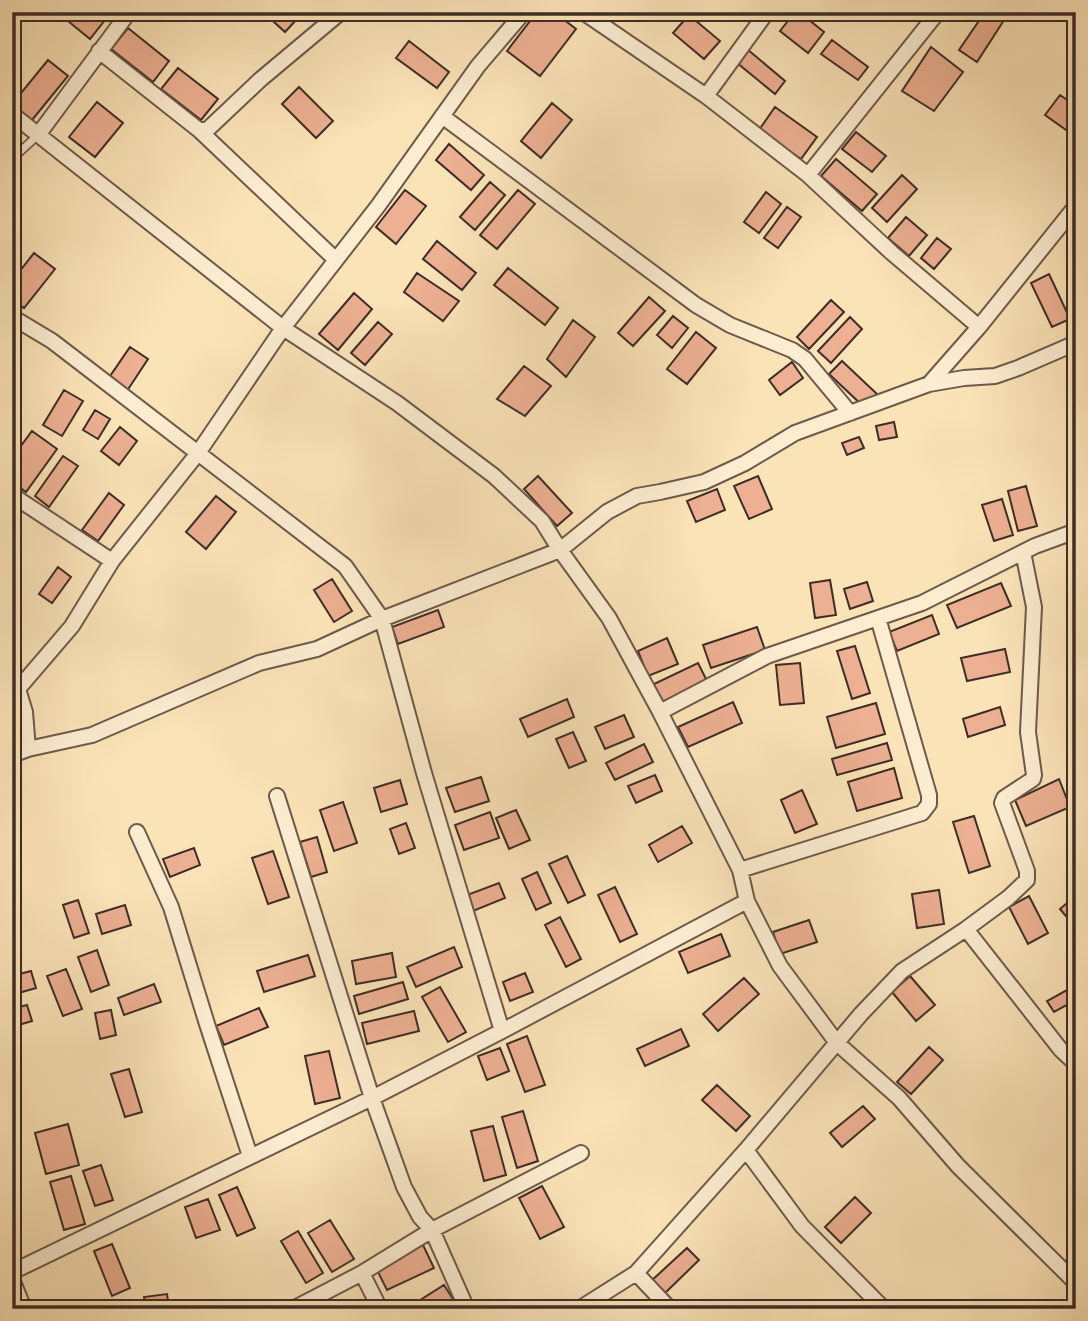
<svg xmlns="http://www.w3.org/2000/svg" width="1088" height="1321" font-family="'IM FELL English',serif">
<style>
.building{fill:#edb092;stroke:#3e2d27;stroke-width:2}
.lines{fill:none;stroke-linecap:round;stroke-linejoin:round}
.lane-casing{stroke:#6d5a4b;stroke-width:10}
.street-casing{stroke:#6d5a4b;stroke-width:18}
.lane{stroke:#fcedd1;stroke-width:7}
.street{stroke:#fcedd1;stroke-width:14}
</style>
<rect width="100%" height="100%" fill="#fbe3b8"/>
<filter id="stains"><feTurbulence type="fractalNoise" baseFrequency=".00286" numOctaves="4"/><feColorMatrix values="0 0 0 0 .2 0 0 0 0 .09 0 0 0 0 .02 0 0 0 .5 -.17"/></filter>
<radialGradient id="worn" r=".72"><stop offset=".6" stop-color="#630" stop-opacity="0"/><stop offset="1" stop-color="#630" stop-opacity=".3"/></radialGradient>
<path class="building" d="M57,12h38l10,8 -15,19z
M263,12h29l6,6 -13,14z
M537,12h17l22,17 -36,47 -33,-25z
M795,12h4l25,20 -16,21 -28,-22z
M985,12h14l7,5 -29,45 -18,-12z
M689,15l31,26 -16,18 -31,-26z
M128,28l41,33 -16,21 -42,-33z
M832,40l36,27 -10,13 -37,-26z
M409,41l40,31 -12,16 -41,-30z
M931,47l32,25 -29,39 -32,-20z
M747,49l38,32 -10,13 -39,-32z
M48,60l20,16 -40,49 -16,-13v-8z
M178,68l40,31 -17,21 -40,-31z
M299,87l34,34 -17,17 -34,-34z
M1060,95l16,11v31l-31,-22z
M97,102l26,21 -28,34 -26,-20z
M552,103l20,17 -31,38 -20,-17z
M775,107l42,30 -16,22 -42,-29z
M856,132l30,24 -14,16 -30,-23z
M449,144l35,31 -13,15 -35,-30z
M836,159l41,35 -15,17 -41,-35z
M902,175l15,14 -30,33 -15,-14z
M490,182l15,13 -30,35 -15,-13z
M405,190l21,16 -30,38 -20,-17z
M518,190l17,14 -38,45 -17,-14z
M766,192l15,12 -22,29 -15,-11z
M787,207l14,10 -23,31 -14,-10z
M906,217l21,18 -18,21 -21,-18z
M937,238l14,11 -17,20 -13,-11z
M437,241l39,32 -14,17 -39,-31z
M34,253l21,16 -31,39 -12,-9v-18z
M508,268l50,40 -13,17 -51,-40z
M417,273l42,28 -16,20 -39,-29z
M1049,274l21,45 -18,8 -21,-44z
M354,293l18,16 -34,41 -19,-16z
M649,297l16,14 -32,35 -15,-13z
M831,300l13,12 -35,37 -12,-12z
M673,316l15,12 -16,20 -15,-13z
M850,317l12,12 -31,34 -13,-12z
M573,320l22,17 -29,40 -19,-18z
M378,322l14,12 -27,31 -14,-12z
M696,332l20,16 -29,36 -20,-15z
M130,347l18,12 -23,35 -19,-12z
M842,361l35,33 -13,13 -35,-33z
M792,362l11,16 -23,17 -11,-15z
M524,366l27,20 -26,30 -28,-17z
M64,390l19,11 -21,35 -19,-11z
M95,410l15,9 -12,20 -15,-9z
M894,422l3,15 -18,3 -3,-14z
M120,427l17,14 -18,24 -18,-14z
M32,431l25,18 -31,43 -14,-10v-24z
M859,437l5,11 -17,7 -5,-12z
M63,456l15,10 -29,41 -14,-11z
M538,476l34,37 -15,13 -33,-37z
M758,476l14,33 -23,10 -15,-33z
M1026,486l11,40 -19,5 -10,-40z
M717,489l8,21 -29,12 -9,-21z
M109,493l15,12 -26,36 -16,-11z
M216,496l20,16 -30,37 -20,-17z
M1002,499l11,36 -19,6 -12,-36z
M58,567l13,10 -19,26 -13,-9z
M332,579l20,32 -18,11 -20,-32z
M830,580l6,35 -21,3 -5,-35z
M867,582l6,19 -23,8 -6,-20z
M1001,583l10,23 -54,22 -10,-23z
M438,610l6,17 -46,17 -6,-17z
M932,615l7,19 -42,17 -8,-19z
M757,627l8,23 -54,18 -8,-23z
M667,638l11,26 -30,12 -10,-25z
M855,646l15,47 -18,6 -15,-48z
M1005,649l5,23 -43,9 -6,-23z
M698,663l9,18 -46,22 -9,-18z
M800,663l4,40 -24,2 -4,-40z
M567,699l7,18 -46,20 -8,-18z
M733,702l9,21 -54,24 -10,-20z
M876,703l9,31 -49,14 -9,-31z
M1000,707l5,18 -37,12 -5,-18z
M624,715l10,22 -29,12 -10,-22z
M573,732l13,29 -17,7 -13,-29z
M887,743l5,17 -55,15 -5,-16z
M644,744l9,18 -38,18 -9,-17z
M894,768l8,30 -45,13 -9,-29z
M655,775l7,16 -26,12 -8,-17z
M481,777l8,24 -34,11 -9,-24z
M1059,779l11,28 -44,19 -11,-26z
M400,780l7,24 -26,8 -7,-24z
M802,790l15,34 -22,9 -14,-33z
M343,802l14,41 -23,8 -14,-41z
M516,810l14,30 -21,9 -13,-31z
M490,812l9,26 -35,12 -9,-25z
M974,816l16,50 -21,7 -16,-51z
M406,823l9,25 -16,6 -9,-25z
M682,826l10,17 -34,19 -9,-17z
M317,837l10,35 -16,5 -11,-35z
M194,848l6,17 -30,12 -7,-18z
M273,851l16,46 -21,7 -16,-46z
M567,856l18,39 -17,8 -19,-39z
M537,872l14,31 -15,7 -14,-31z
M499,883l6,15 -32,13 -6,-16z
M615,887l22,47 -17,8 -22,-47z
M939,890l5,34 -27,4 -5,-34z
M1029,896l19,37 -20,11 -19,-37z
M1074,897l2,2v29l-16,-19z
M78,900l11,33 -15,5 -11,-33z
M125,905l6,20 -29,9 -6,-20z
M560,917l21,42 -15,8 -21,-42z
M809,920l8,22 -37,12 -7,-22z
M721,934l9,22 -42,17 -9,-21z
M454,947l8,20 -46,20 -9,-20z
M97,950l12,35 -18,7 -13,-35z
M392,953l4,24 -40,7 -4,-23z
M308,955l7,21 -51,16 -7,-21z
M66,969l16,40 -19,7 -16,-40z
M31,971l5,17 -24,7v-19z
M525,973l8,19 -23,9 -7,-19z
M910,976l25,29 -19,16 -24,-29z
M744,978l15,16 -41,37 -15,-17z
M403,982l5,17 -49,15 -5,-18z
M154,984l7,18 -37,13 -6,-17z
M1076,985v15l-22,12 -7,-11z
M440,987l26,45 -18,10 -26,-45z
M27,1005l5,16 -20,6v-18z
M259,1008l9,19 -44,18 -8,-19z
M111,1010l5,25 -16,4 -5,-26z
M414,1011l5,20 -52,13 -5,-21z
M681,1029l8,17 -44,20 -8,-17z
M527,1036l18,49 -20,7 -18,-48z
M929,1047l14,13 -32,34 -14,-12z
M500,1048l9,23 -22,9 -9,-24z
M329,1051l11,47 -25,6 -10,-48z
M129,1069l13,43 -17,5 -14,-43z
M717,1085l33,31 -14,15 -34,-31z
M863,1106l12,13 -33,28 -12,-14z
M523,1111l15,50 -21,7 -15,-51z
M68,1124l11,41 -33,9 -11,-41z
M493,1126l13,49 -22,6 -13,-50z
M101,1165l12,35 -18,6 -12,-35z
M71,1176l14,48 -21,6 -14,-48z
M542,1186l22,41 -24,12 -21,-41z
M237,1187l18,41 -18,8 -18,-41z
M855,1197l16,16 -30,30 -16,-16z
M208,1199l12,31 -24,8 -11,-31z
M330,1220l24,39 -22,13 -24,-39z
M298,1231l25,42 -17,10 -25,-42z
M112,1244l18,44 -18,8 -18,-45z
M423,1245l11,23 -47,22 -11,-22z
M687,1248l12,12 -36,35 -13,-13z
M444,1285l14,22 -4,2h-48z
M167,1294l2,15h-23l-2,-12z"/>
<g class="lines">
<defs>
<path id="lane" d="M12,159l26,-24"/>
<path id="street" d="M583,12l123,84 102,79 84,78 87,74
M99,51l100,79 137,130
M706,96l61,-84
M12,114l271,214 114,75 97,73 48,45 18,29 49,68 51,94 80,158 7,31 33,65 57,77 62,55 59,68 118,117
M442,116l254,189 34,20 62,25 13,9 45,54
M199,130h8l54,-51 80,-67
M38,135l91,-123
M808,175l130,-163
M12,317l40,24 293,225 37,53 42,154 78,258
M929,384l50,-57 97,-121
M12,495l100,66
M660,712l107,-56 155,-53 113,-57 41,-15
M28,749l-3,-37 -7,-23 54,-63 40,-65 86,-108 85,-125 95,-122 100,-140 46,-54
M12,755l16,-6 64,-14 167,-72 58,-14 65,-30 178,-69 47,-38 30,-16 23,-4 44,-10 41,-19 50,-30 134,-49 35,-6 31,-2 23,-8 58,-25
M277,796l95,302 32,89 16,30 12,13 35,79
M137,832l34,75 36,117 43,132
M740,870l182,-57 7,-9v-9l-51,-177
M966,929l95,121 15,14
M746,1150l56,76 82,83
M12,1272l360,-174 130,-67 245,-130
M362,1273l18,36
M636,1273l34,36
M12,1279l12,30
M293,1309l69,-36 70,-43 149,-77
M579,1309l57,-36 110,-123 115,-136 41,-43 64,-42 42,-31 19,-18v-9l-25,-68 2,-5 29,-19 1,-4 -6,-43 6,-125 -11,-55"/>
</defs>
<use href="#lane" class="lane-casing"/>
<use href="#street" class="street-casing"/>
<use href="#lane" class="lane"/>
<use href="#street" class="street"/>
</g>
<rect width="1088" height="1321" fill="none" stroke="#fbe3b8" stroke-width="42"/>
<rect x="14" y="14" width="1060" height="1293" fill="none" stroke="#3e2d27" stroke-width="3.5"/>
<rect x="21" y="21" width="1046" height="1279" fill="none" stroke="#3e2d27" stroke-width="2"/>
<rect width="100%" height="100%" filter="url(#stains)"/>
<rect width="100%" height="100%" fill="url(#worn)"/>
</svg>
